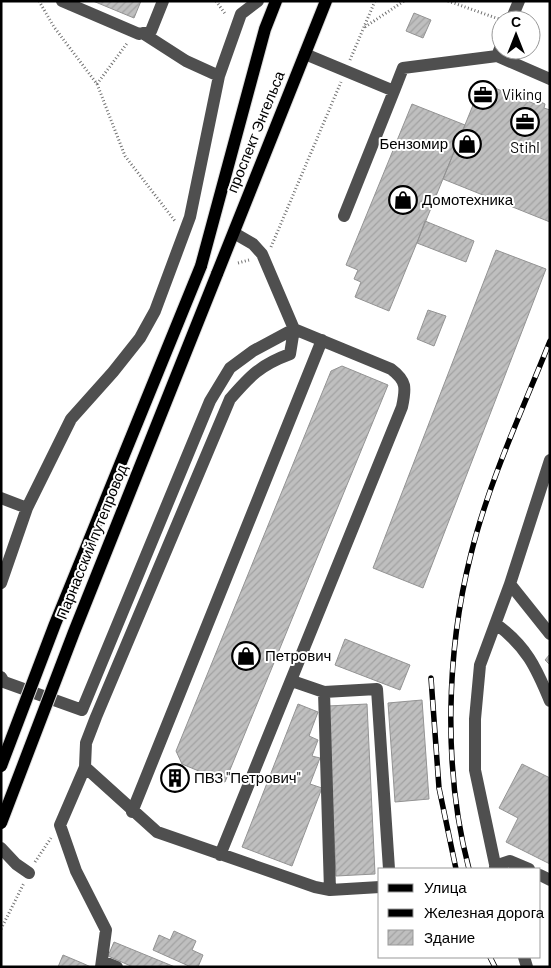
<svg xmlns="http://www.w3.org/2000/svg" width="551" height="968" font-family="Barlow,sans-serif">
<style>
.building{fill:url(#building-hatch);stroke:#939393}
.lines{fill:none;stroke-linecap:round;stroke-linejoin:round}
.major-casing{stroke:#dbdbdb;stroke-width:14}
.path{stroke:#717171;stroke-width:3;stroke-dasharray:1 2.5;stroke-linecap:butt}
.minor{stroke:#4f4f4f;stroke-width:12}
.major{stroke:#000;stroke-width:12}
.rail-casing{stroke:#000;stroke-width:5.5}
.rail{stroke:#fff;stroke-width:4;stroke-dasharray:11;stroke-linecap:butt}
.major-bridge-casing{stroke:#dbdbdb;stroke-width:14;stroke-linecap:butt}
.major-bridge{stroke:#000;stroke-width:12}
.labels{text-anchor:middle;stroke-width:4;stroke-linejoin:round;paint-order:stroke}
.poi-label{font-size:15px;fill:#000;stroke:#fff;text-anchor:start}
.street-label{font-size:15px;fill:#000;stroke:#fff}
</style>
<defs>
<pattern id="building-hatch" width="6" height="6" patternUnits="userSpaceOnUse" patternTransform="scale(1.25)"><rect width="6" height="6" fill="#bfbfbf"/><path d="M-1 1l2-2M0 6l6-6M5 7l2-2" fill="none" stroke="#a2a2a2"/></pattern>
</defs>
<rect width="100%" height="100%" fill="#fff"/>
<path class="building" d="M93,1h48l-7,17z
M414,13l17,7 -8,18 -17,-7z
M482,83l53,21 2,-4 8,4 -1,4 6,2v112l-107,-43z
M412,104l53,21 -76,186 -34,-14 6,-15 -7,-3 4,-9 -12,-5z
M425,221l49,20 -8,21 -49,-19z
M496,250l50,19 -123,319 -50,-20z
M428,310l18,6 -12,30 -17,-7z
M342,366l46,19 -163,397 -43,-18 -6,-13 155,-380z
M345,639l65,26 -10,25 -65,-25z
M550,654v11l-5,-5z
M422,700l7,99 -34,3 -7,-99z
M298,704l20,8 -9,24 9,4 -6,16 8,2 -10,26 12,4 -30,78 -50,-19z
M367,704l8,170 -39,2 -8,-170z
M522,764l28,14v86l-44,-22 12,-24 -19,-10z
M175,765l8,4 -9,21 -8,-3z
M174,931l22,10 -4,9 11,5 -5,12h-7l-38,-17 6,-15 11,5z
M114,942l61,25h-42l-25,-11z
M63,955l19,8 9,4h-33z"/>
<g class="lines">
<defs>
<path id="major" d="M201,266l64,-237 11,-28
M217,274l109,-273"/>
</defs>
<use href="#major" class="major-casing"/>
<path class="path" d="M39,1l15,26 43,57 28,72 50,65
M216,1l10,14
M448,1l51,18
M365,27l39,-26
M350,60l25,-59
M97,84l31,-42
M271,247l70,-165
M238,263l11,-3
M35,862l16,-24
M1,929l23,-46"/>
<path class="minor" d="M62,1l77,33 12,-3 12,-30
M511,20l8,-19
M144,34l42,27 33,15
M305,54l89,37 9,-23 94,-12 4,-10
M497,56l53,23
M344,216l50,-125
M1,498l26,10
M1,583l26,-75 44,-89 42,-47 27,-34 15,-27 35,-94 29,-141 22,-62 17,-13
M510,584l40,50
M496,624c30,22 40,43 54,77
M1,677l3,5 78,28 128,-309 20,-33 23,-17 41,-22 -32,-75 -9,-10 -19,-11
M292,681l32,11
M85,767l72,65 158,55 15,3 50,-3
M132,812l190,-472
M1,848l15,16 13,9
M495,866l15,-5 19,8
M496,869l-21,-99v-51l5,-54 30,-81 40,-124
M540,875l10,5
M330,890l-6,-198 53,-3 12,180
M524,957l3,10
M102,961l15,6
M101,967l5,-37 -30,-59 -16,-46 25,-58 1,-24 10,-26 134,-318c20,-23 30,-34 60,-45l4,-25 97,40c16,12 15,19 11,38l-182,448"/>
<use href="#major" class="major"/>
<defs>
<path id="rail" d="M431,678l8,110 17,81
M469,869c-26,-98 -23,-217 2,-315 18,-73 51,-143 79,-213
M490,957l5,10"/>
</defs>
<use href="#rail" class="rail-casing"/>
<use href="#rail" class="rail"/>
<defs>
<path id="major-bridge" d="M1,766l54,-142 146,-358
M1,823l73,-191 143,-358"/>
</defs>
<use href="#major-bridge" class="major-bridge-casing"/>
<use href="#major-bridge" class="major-bridge"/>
</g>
<defs>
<symbol id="office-ring" viewBox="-11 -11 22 22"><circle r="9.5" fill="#fff" stroke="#000" stroke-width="1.5"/><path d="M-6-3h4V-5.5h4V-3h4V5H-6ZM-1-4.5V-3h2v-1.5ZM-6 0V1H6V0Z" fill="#000"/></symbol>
<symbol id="shop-ring" viewBox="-11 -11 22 22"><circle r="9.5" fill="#fff" stroke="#000" stroke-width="1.5"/><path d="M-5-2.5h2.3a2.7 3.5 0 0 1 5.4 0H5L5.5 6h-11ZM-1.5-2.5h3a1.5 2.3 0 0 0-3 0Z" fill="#000"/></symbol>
<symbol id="building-ring" viewBox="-11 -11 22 22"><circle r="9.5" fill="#fff" stroke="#000" stroke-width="1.5"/><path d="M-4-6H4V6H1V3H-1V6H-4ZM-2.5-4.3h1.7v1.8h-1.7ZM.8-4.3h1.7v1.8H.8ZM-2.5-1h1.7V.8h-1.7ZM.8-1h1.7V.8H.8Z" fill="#000"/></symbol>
</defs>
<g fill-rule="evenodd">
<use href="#office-ring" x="467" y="79" width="32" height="32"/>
<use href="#office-ring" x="509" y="106" width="32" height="32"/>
<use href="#shop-ring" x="451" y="128" width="32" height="32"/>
<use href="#shop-ring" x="387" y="184" width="32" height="32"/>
<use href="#shop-ring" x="230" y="640" width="32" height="32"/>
<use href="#building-ring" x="159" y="762" width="32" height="32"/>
</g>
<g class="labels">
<g class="poi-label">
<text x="502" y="100">Viking</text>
<text x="448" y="149" text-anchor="end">Бензомир</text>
<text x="525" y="153" text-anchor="middle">Stihl</text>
<text x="422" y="205">Домотехника</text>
<text x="265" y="661">Петрович</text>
<text x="194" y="783">ПВЗ "Петрович"</text>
</g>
<g class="street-label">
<text transform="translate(256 132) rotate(-68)" y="5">проспект Энгельса</text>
<text transform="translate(92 542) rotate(-68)" y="5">Парнасский путепровод</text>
</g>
</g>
<rect width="551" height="968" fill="none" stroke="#000000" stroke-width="5"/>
<rect x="378" y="868" width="162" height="90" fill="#ffffff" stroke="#999999"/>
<rect x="388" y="884" width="25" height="8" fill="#000000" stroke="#999999"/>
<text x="424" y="893" font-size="15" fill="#000000">Улица</text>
<rect x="388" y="909" width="25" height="8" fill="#000000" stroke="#999999"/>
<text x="424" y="918" font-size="15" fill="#000000">Железная дорога</text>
<rect x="388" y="930" width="25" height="15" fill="url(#building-hatch)" stroke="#999999"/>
<text x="424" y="943" font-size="15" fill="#000000">Здание</text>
<g transform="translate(516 35)"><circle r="24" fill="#ffffff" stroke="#999999"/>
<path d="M0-4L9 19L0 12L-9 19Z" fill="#000000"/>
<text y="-8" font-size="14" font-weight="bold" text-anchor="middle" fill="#000000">С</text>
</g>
</svg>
